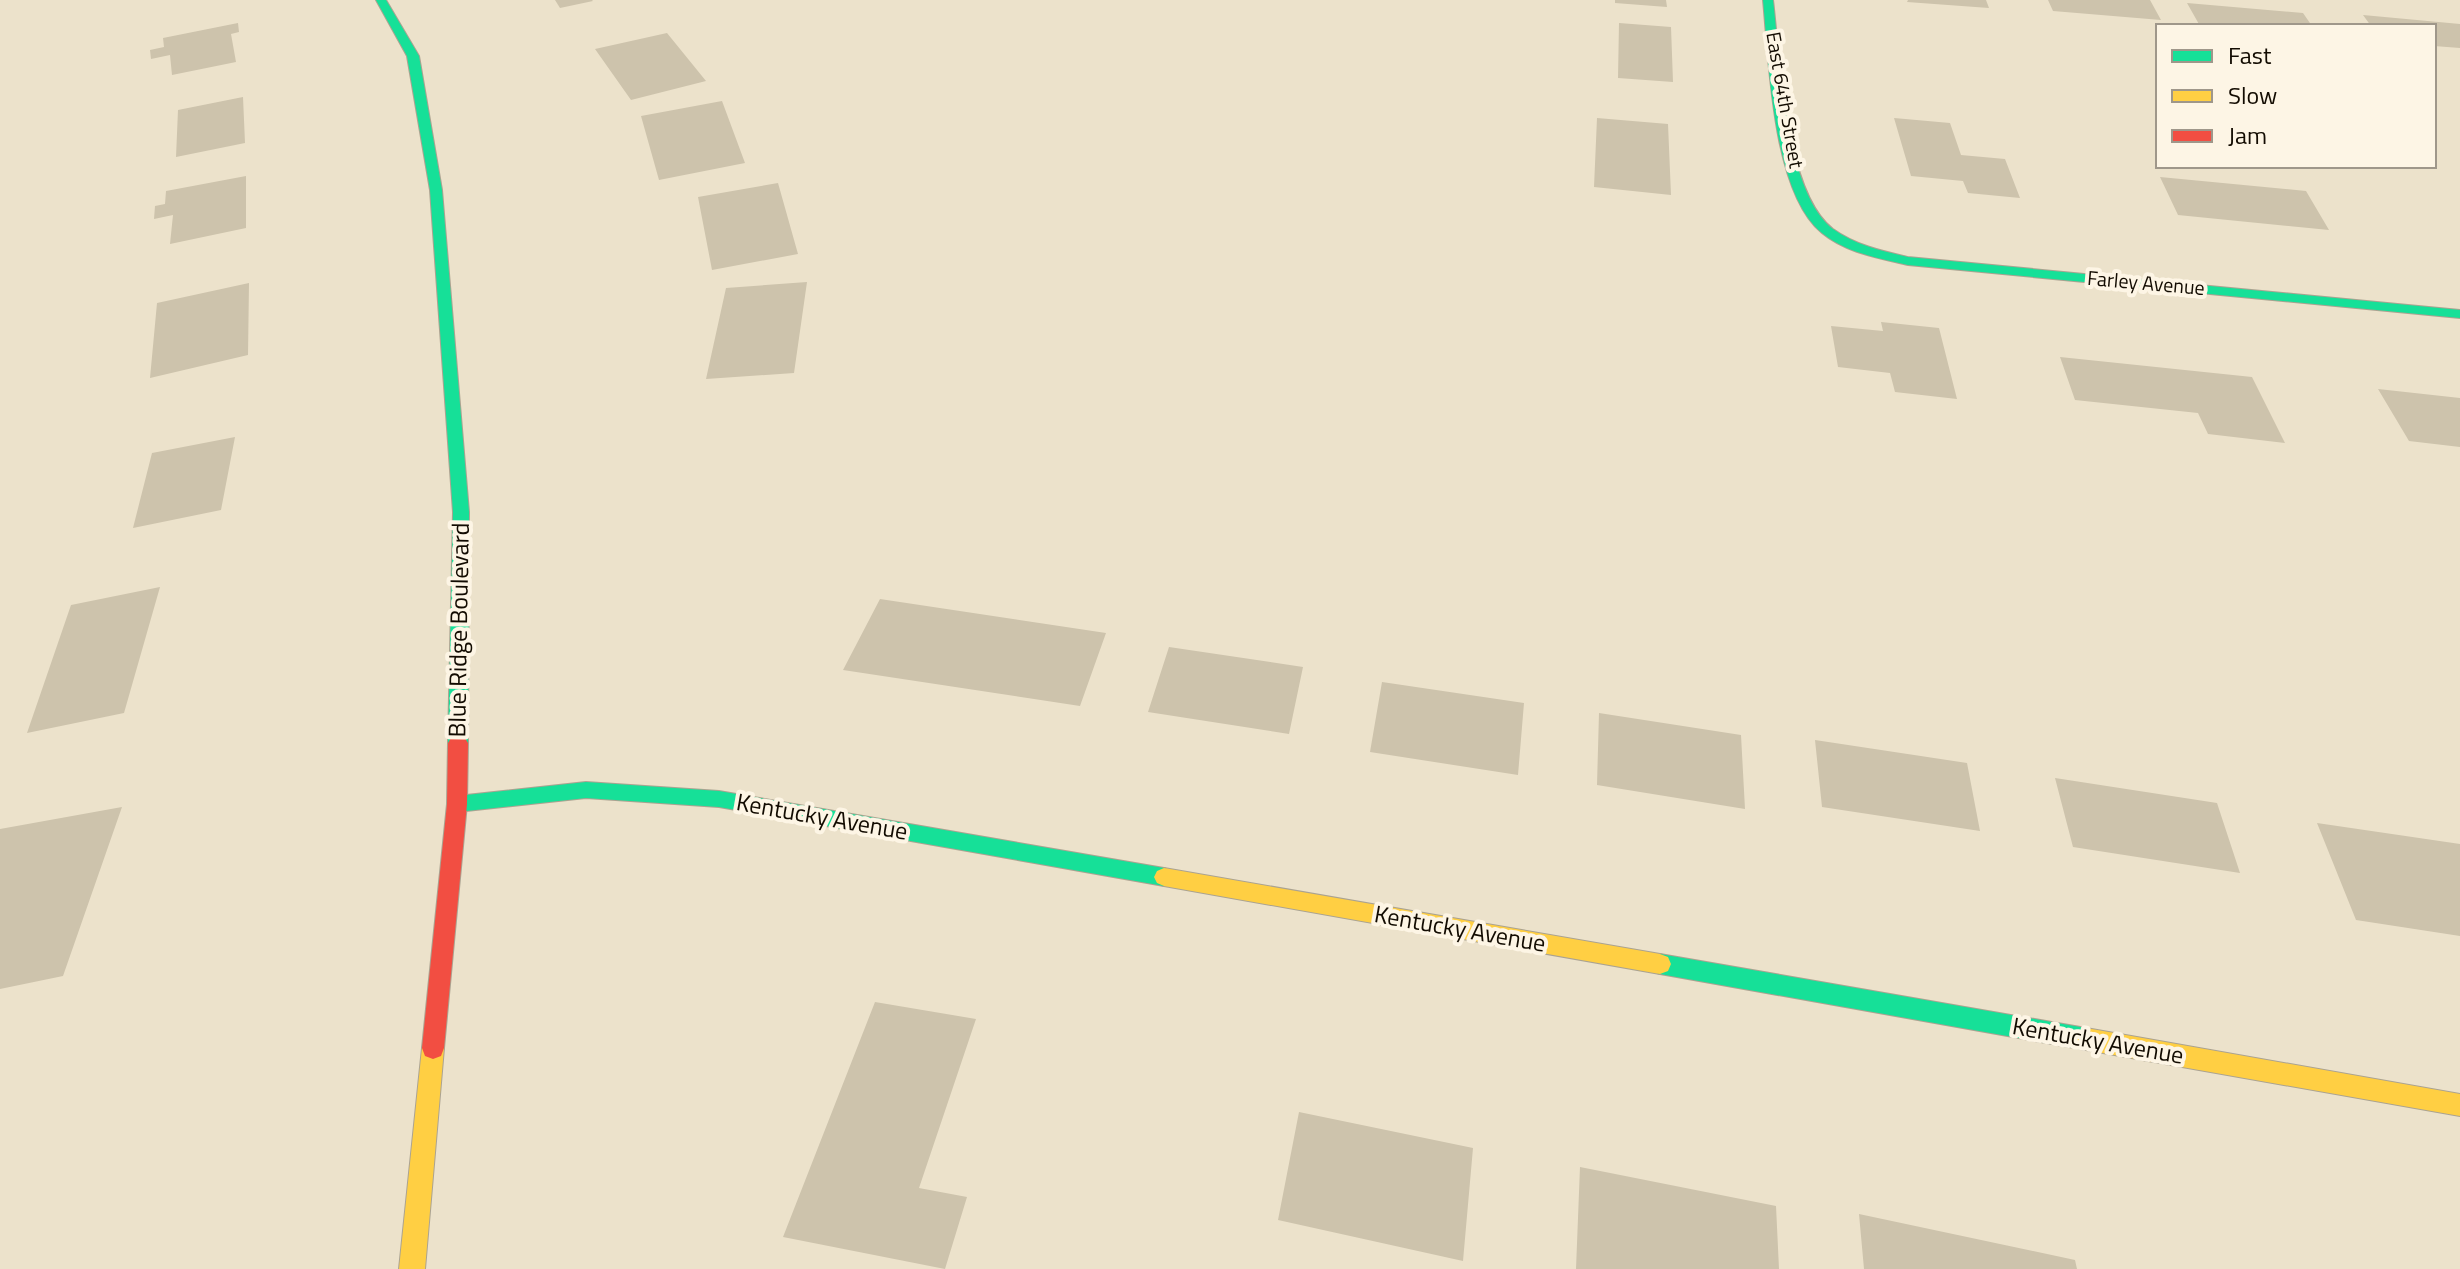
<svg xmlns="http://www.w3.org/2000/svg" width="2460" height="1269" font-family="'Titillium Web',sans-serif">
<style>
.building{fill:#cdc3ac}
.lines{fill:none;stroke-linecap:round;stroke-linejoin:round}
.fast-casing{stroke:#aba391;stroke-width:2}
.slow-casing{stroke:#aba391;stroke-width:2}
.jam-casing{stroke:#aba391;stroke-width:2}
.fast{fill:#16e098;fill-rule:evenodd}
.slow{fill:#ffcf43;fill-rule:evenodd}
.jam{fill:#f24e42;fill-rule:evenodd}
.labels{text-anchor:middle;stroke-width:8;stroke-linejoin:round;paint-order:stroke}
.far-street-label{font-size:20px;fill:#120b01;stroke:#fdf5e5}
.street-label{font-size:24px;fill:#120b01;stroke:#fdf5e5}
</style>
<rect width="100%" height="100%" fill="#ece2cb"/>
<path class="building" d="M555,0h37l1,1 -33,7z
M1615,0h51l1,7 -52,-4z
M1908,0h78l3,8 -82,-6z
M2048,0h102l11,20 -108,-9z
M2187,3l116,10 9,13h-112z
M2363,15l97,9v24l-26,-2v-20h-63z
M238,23l1,9 -8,2 5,28 -64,13 -2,-20 -19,4 -1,-9 14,-3 -1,-9z
M1619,23l52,4 2,55 -55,-4z
M667,33l39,48 -75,19 -36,-51z
M243,97l2,46 -69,14 2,-47z
M722,101l23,62 -86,17 -18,-64z
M1597,118l71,6 3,71 -77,-8z
M1894,118l56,5 11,32 44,4 15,39 -52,-5 -5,-12 -52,-5z
M246,176v52l-76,16 3,-29 -19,4 1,-13 10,-2 1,-13z
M2160,177l146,14 23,39 -151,-15z
M778,183l20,71 -86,16 -14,-73z
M807,282l-13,91 -88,6 20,-91z
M249,283l-1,72 -98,23 7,-75z
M1881,322l58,6 18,71 -62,-7 -5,-19 -52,-6 -7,-41 52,5z
M2060,357l192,20 33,66 -77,-9 -10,-21 -123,-13z
M2378,389l82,9v49l-51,-6z
M235,437l-14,73 -88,18 19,-75z
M160,587l-36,126 -97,20 44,-128z
M880,599l226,34 -26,73 -237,-36z
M1169,647l134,20 -14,67 -141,-22z
M1382,682l142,21 -6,72 -148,-23z
M1599,713l142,22 4,74 -148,-24z
M1815,740l152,23 13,68 -158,-24z
M2055,778l162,25 23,70 -167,-26z
M122,807l-59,169 -63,13v-160z
M2317,823l143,21v92l-104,-16z
M875,1002l101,17 -57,169 48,9 -22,72 -162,-32z
M1299,1112l174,36 -10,113 -185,-41z
M1580,1167l196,39 3,63h-203z
M1859,1214l216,46 2,9h-213z"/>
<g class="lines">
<defs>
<path id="fast" d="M376,0h10l33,56 23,134 27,322 -1,231 -3,5h-14l-3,-5 5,-231 -23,-322 -23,-134z
M1763,0h10c7,58 12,192 60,229 22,16 49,22 75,28l552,53v8l-552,-53c-29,-7 -62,-12 -86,-32 -50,-41 -53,-172 -59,-233z
M586,782l133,9 445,77 7,3 3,6 -3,6 -7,3 -445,-79 -133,-9 -129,14 -7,-2 -3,-6 3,-6 7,-2z
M1660,954l426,74 8,3 3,8 -3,8 -8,3 -426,-76 -8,-3 -3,-7 3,-7z"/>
<path id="slow" d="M1164,868l496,86 8,3 3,7 -3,7 -8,3 -496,-88 -7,-3 -3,-6 3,-6z
M2086,1028l374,66v22l-374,-66 -8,-3 -3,-8 3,-8z
M433,1037l8,3 3,8 -19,221h-26l23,-221 3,-8z"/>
<path id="jam" d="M458,735l7,3 3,5 -1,61 -23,244 -3,8 -8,3 -8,-3 -3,-8 25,-244 1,-61 3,-5z"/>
</defs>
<use href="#fast" class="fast-casing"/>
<use href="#slow" class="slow-casing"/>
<use href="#jam" class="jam-casing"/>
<use href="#fast" class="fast"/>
<use href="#slow" class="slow"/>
<use href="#jam" class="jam"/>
</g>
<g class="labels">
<g class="far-street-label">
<text transform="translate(1785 100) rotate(80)" y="7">East 64th Street</text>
<text transform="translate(2146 283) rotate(5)" y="7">Farley Avenue</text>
</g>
<g class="street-label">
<text transform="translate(459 630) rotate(-89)" y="8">Blue Ridge Boulevard</text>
<text transform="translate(822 817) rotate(10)" y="8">Kentucky Avenue</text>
<text transform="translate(1460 929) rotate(10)" y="8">Kentucky Avenue</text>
<text transform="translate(2098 1041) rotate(10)" y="8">Kentucky Avenue</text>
</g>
</g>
<rect x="2156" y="24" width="280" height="144" fill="#fdf5e5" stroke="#9f978a" stroke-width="2"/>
<rect x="2172" y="50" width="40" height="12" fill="#16e098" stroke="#9f978a" stroke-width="2"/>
<text x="2228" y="64" font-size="24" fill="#120b01">Fast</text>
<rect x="2172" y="90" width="40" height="12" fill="#ffcf43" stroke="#9f978a" stroke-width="2"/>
<text x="2228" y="104" font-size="24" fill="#120b01">Slow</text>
<rect x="2172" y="130" width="40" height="12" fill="#f24e42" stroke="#9f978a" stroke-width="2"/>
<text x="2228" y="144" font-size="24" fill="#120b01">Jam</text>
</svg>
